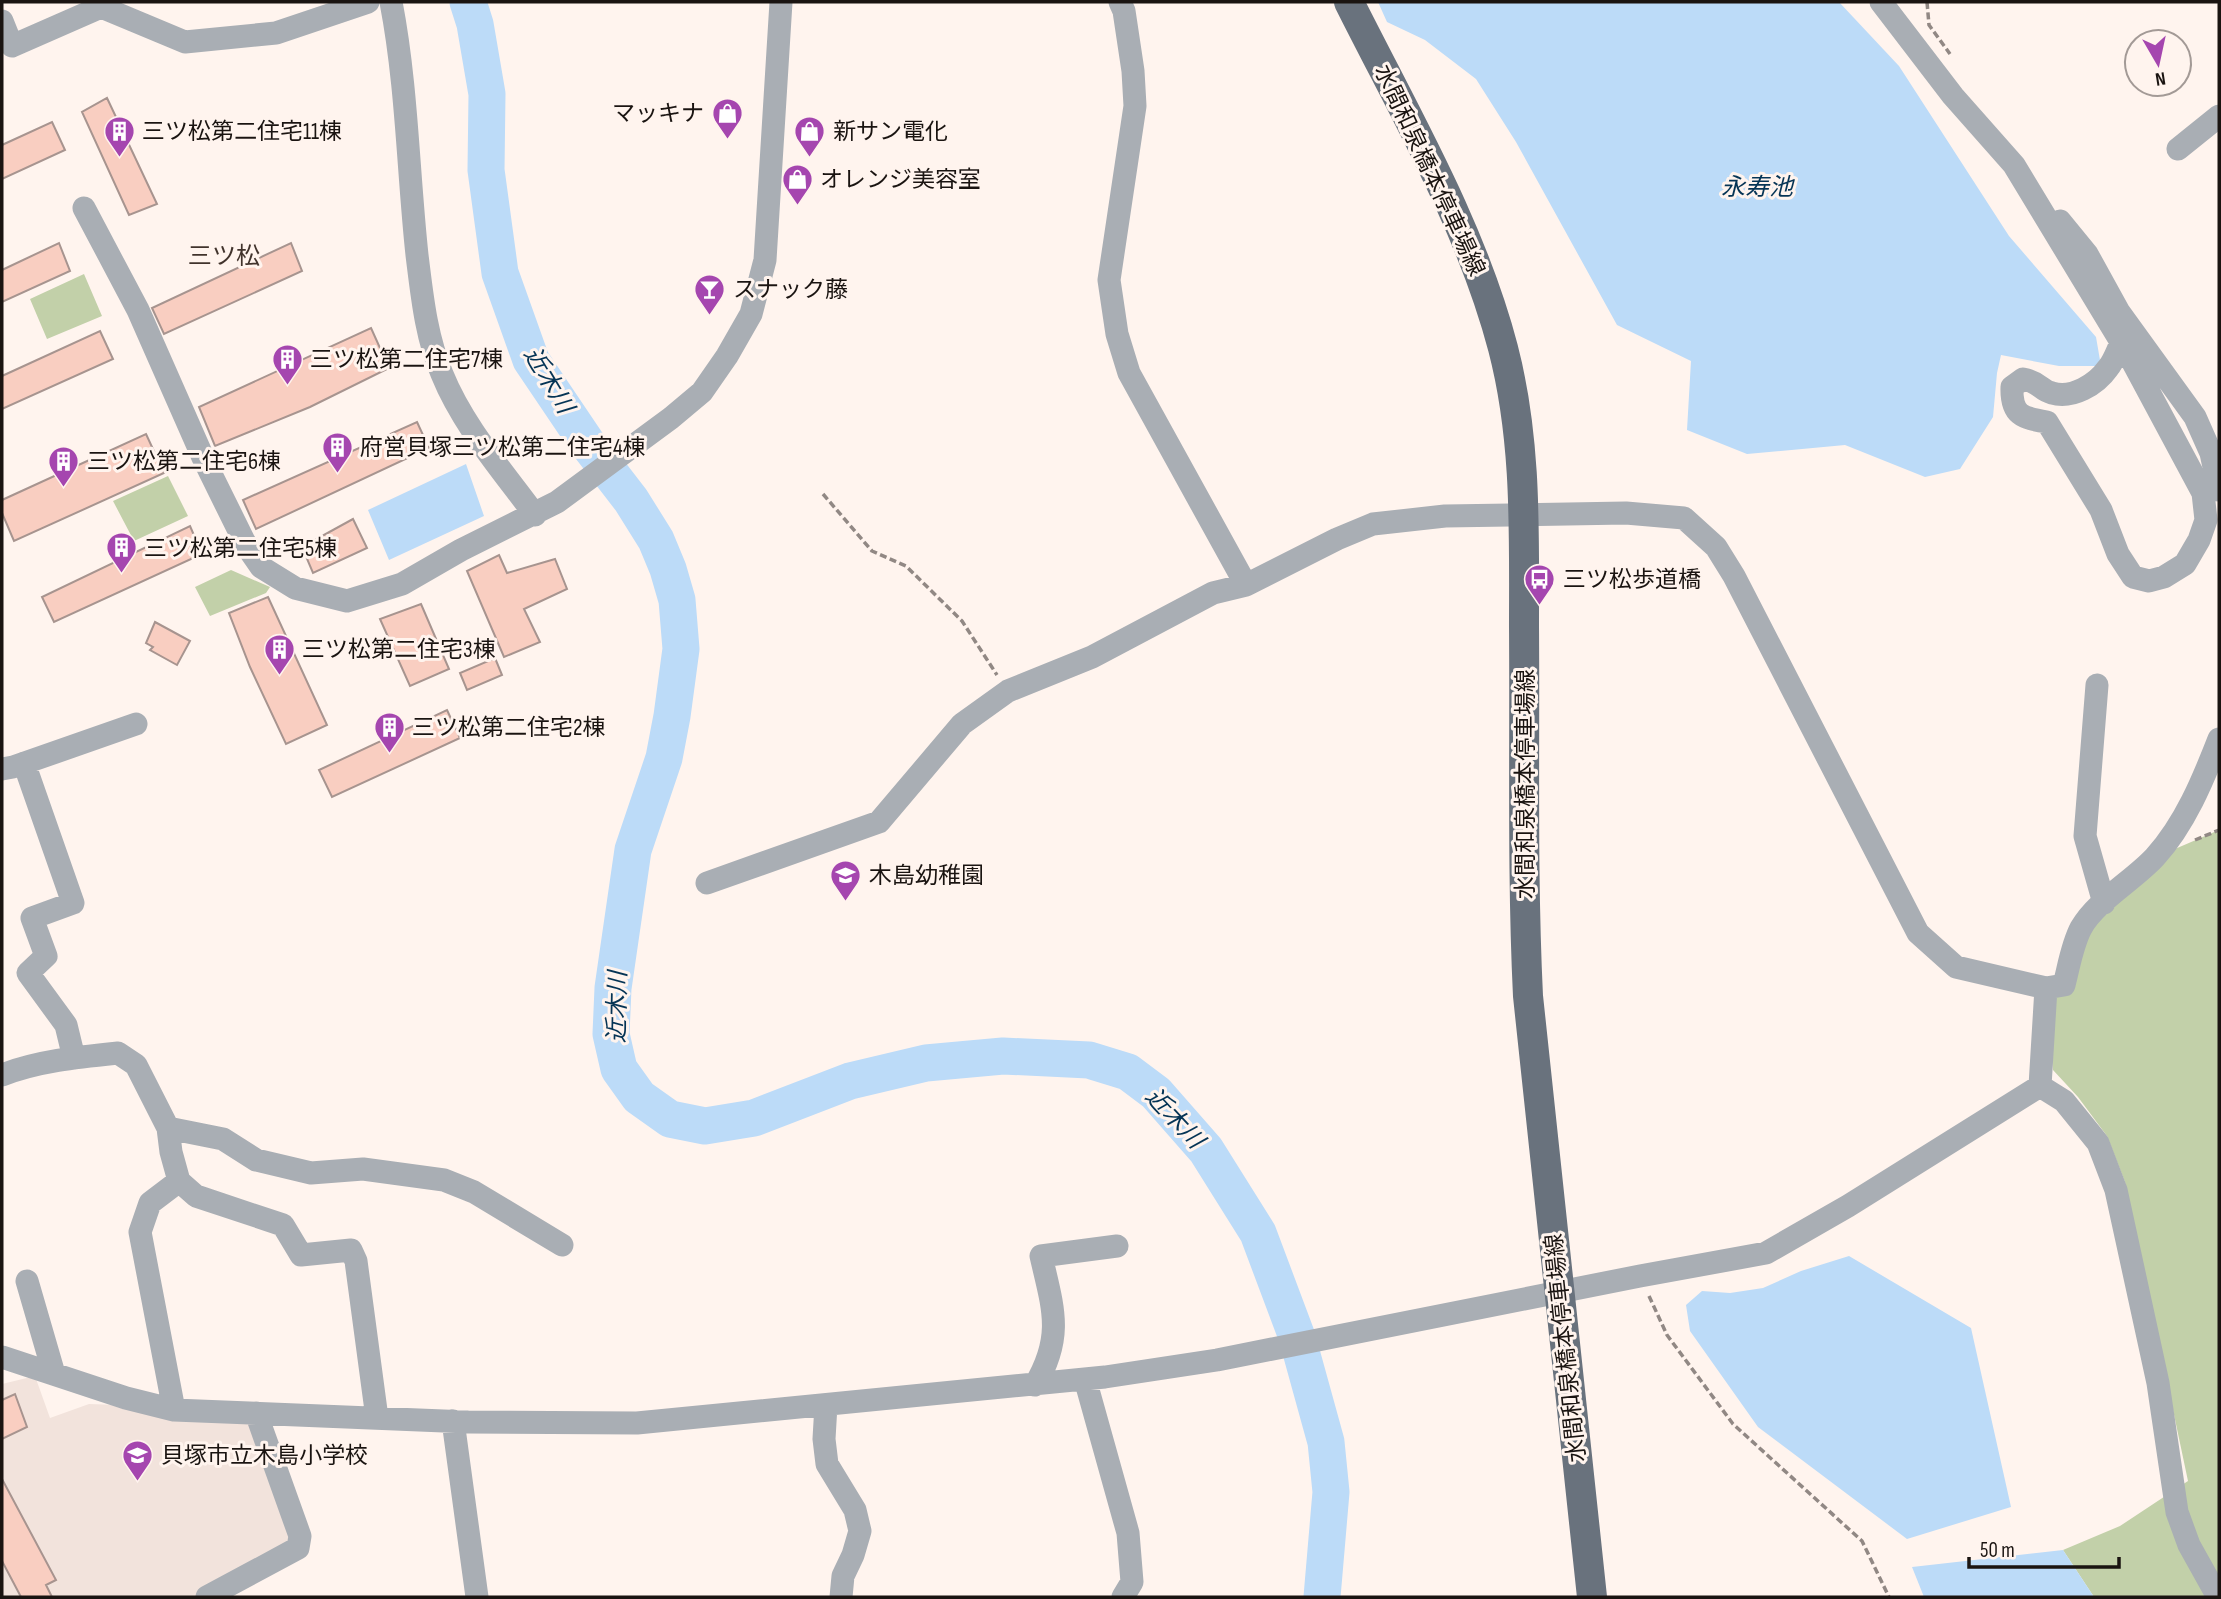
<svg xmlns="http://www.w3.org/2000/svg" width="2221" height="1599" font-family="'Sofia Sans Condensed','Noto Sans JP',sans-serif">
<style>
.built{fill:#f2e3dc}
.green{fill:#c2d0a9}
.water{fill:#bcdbf8}
.lines{fill:none;stroke-linecap:round;stroke-linejoin:round}
.river{stroke:#bcdbf8;stroke-width:37}
.building{fill:#f9cec1;stroke:#a7948f;stroke-width:2}
.path{stroke:#918884;stroke-width:3.5;stroke-dasharray:7 3.5;stroke-linecap:butt}
.minor{stroke:#a9aeb4;stroke-width:23}
.major{stroke:#69727d;stroke-width:30}
.labels{text-anchor:middle;stroke-width:6;stroke-linejoin:round;paint-order:stroke}
.poi-label{font-size:23px;fill:#1a1411;stroke:#fff4ee;text-anchor:start}
.street-label{font-size:23px;fill:#1a1411;stroke:#fff4ee}
.water-label{font-size:24px;font-style:italic;fill:#053455;stroke:#fff4ee}
.neighbourhood-label{font-size:24px;fill:#41332c;stroke:#fff4ee}
</style>
<rect width="100%" height="100%" fill="#fff4ee"/>
<path class="built" d="M35,1376l15,42 39,-14 28,1 137,19 39,116 -86,57h-205v-213z"/>
<path class="green" d="M84,274l18,42 -55,23 -17,-40z
M168,476l20,40 -54,25 -21,-40z
M231,570l39,17 -4,6 -56,23 -15,-29z
M2219,830v767h-125l-31,-47 57,-24 68,-45 -63,-299 -18,-46 -29,-39 -25,-27 -7,-82 26,-36 82,-94z"/>
<path class="water" d="M1378,2h461l60,64 110,170 87,101 5,29h-42l-58,-11 -4,18 -4,44 -33,52 -35,8 -80,-32 -98,9 -60,-24 4,-69 -74,-36 -101,-183 -40,-63 -51,-39 -38,-18z
M466,464l18,52 -95,44 -21,-50z
M1849,1256l122,72 40,179 -104,32 -149,-112 -68,-96 -4,-26 16,-14 28,2 33,-5 38,-17z
M2063,1550l31,47h-170l-12,-30z"/>
<g class="lines">
<path class="river" d="M468,2l7,22 12,70 -1,76 14,103 31,87 56,83 44,57 25,40 12,29 9,31 4,49 -9,67 -8,42 -31,92 -20,138 -2,46 8,35 20,28 31,22 35,7 49,-8 96,-37 76,-18 77,-7 86,4 39,12 28,21 50,57 52,83 39,104 29,105 5,50 -9,105"/>
</g>
<path class="building" d="M107,98l50,106 -28,11 -47,-103z
M52,122l13,28 -63,29v-34z
M59,243l11,28 -68,31v-32z
M291,243l11,28 -138,63 -12,-26z
M371,328l18,40 -79,39 -95,39 -16,-39z
M100,331l13,28 -111,50v-33z
M417,422l12,26 -173,81 -13,-29z
M146,434l18,39 -150,68 -12,-28v-13z
M353,519l14,29 -54,25 -11,-26z
M190,526l12,28 -148,68 -12,-25z
M499,555l8,18 48,-14 12,30 -43,20 16,33 -36,15 -37,-86z
M268,597l59,128 -41,19 -36,-77 -21,-54z
M421,604l28,65 -39,17 -30,-67z
M155,622l35,19 -13,24 -27,-15 3,-3 -7,-4z
M495,658l7,17 -35,15 -7,-17z
M447,710l13,28 -128,59 -13,-27z
M15,1394l12,33 -25,12v-39z
M2,1479l54,101 -10,5 6,12h-31l-19,-36z"/>
<g class="lines">
<path class="path" d="M1927,2l2,23 21,29
M823,494l49,57 34,15 56,55 35,54
M2195,840l24,-10
M1649,1296l18,39 66,89 129,117 27,56"/>
<path class="minor" d="M391,2c16,83 17,169 26,253 5,40 9,82 25,119 21,52 60,96 93,141
M1120,2l4,9 9,60 2,35 -26,174 8,54 12,39 117,212
M1881,2l72,94 61,69 115,190 74,138 3,27 -7,20 -14,24 -21,13 -15,4 -16,-4 -15,-23 -17,-44 -54,-88c-25,-4 -36,-7 -35,-35l11,-8c17,3 17,11 29,14 20,6 44,-8 56,-25 6,-7 9,-17 13,-25
M2,21l10,25 89,-39 84,35 91,-9 92,-31
M2178,149l41,-33
M84,208l54,102 67,152 39,79 8,13 9,13 34,21 52,13 55,-17 59,-34 96,-48 114,-84 31,-26 25,-36 24,-42 14,-54 16,-258
M2060,221l27,33 32,58 76,105 16,36 8,37
M2097,685l-12,151 19,67
M24,763l49,140 -41,15 14,38 -18,17 38,52 8,33
M2,769l11,-2 123,-43
M707,883l172,-61 83,-98 46,-33 84,-34 121,-64 33,-8 91,-46 36,-15 72,-8 181,-3 58,5 32,29 18,29 184,357 38,34 90,21 18,-3c5,-19 8,-40 17,-57 15,-27 53,-48 74,-71 30,-33 48,-77 64,-118
M2,1075c36,-14 77,-18 116,-22l18,12 32,63 3,24 8,29 17,15 87,29 18,30 50,-5 5,11 21,157
M2040,1086l24,15 34,42 18,47 42,193 19,129 12,33 29,52
M2040,1086l6,-98
M168,1128l55,11 33,21 55,13 52,-4 81,11 30,12 88,53
M27,1281l27,93
M2,1357l124,41 48,12 294,12 169,1 468,-46 112,-17 423,-84 126,-23 82,-47 192,-120
M1085,1379l43,154 4,49 -9,15
M1035,1385c29,-49 18,-77 6,-129l76,-10
M826,1405l-2,34 3,25 28,46 5,21 -7,24 -10,21 -2,21
M174,1410l-34,-178 10,-29 29,-22
M453,1421l24,176
M207,1597l91,-49 2,-12 -44,-123"/>
<path class="major" d="M1349,2c56,112 122,224 154,346 24,92 21,185 21,279 1,123 -2,246 4,369l64,601"/>
</g>
<defs>
<symbol id="shop-pin" viewBox="-11 -11 22 30"><path d="M0 17L-7.5 6A9.5 9.5 0 1 1 7.5 6Z" fill="#a546af" stroke="#fff4ee"/><path d="M-5-2.5h2.3a2.7 3.5 0 0 1 5.4 0H5L5.5 6h-11ZM-1.5-2.5h3a1.5 2.3 0 0 0-3 0Z" fill="#fff"/></symbol>
<symbol id="building-pin" viewBox="-11 -11 22 30"><path d="M0 17L-7.5 6A9.5 9.5 0 1 1 7.5 6Z" fill="#a546af" stroke="#fff4ee"/><path d="M-4-6H4V6H1V3H-1V6H-4ZM-2.5-4.3h1.7v1.8h-1.7ZM.8-4.3h1.7v1.8H.8ZM-2.5-1h1.7V.8h-1.7ZM.8-1h1.7V.8H.8Z" fill="#fff"/></symbol>
<symbol id="bar-pin" viewBox="-11 -11 22 30"><path d="M0 17L-7.5 6A9.5 9.5 0 1 1 7.5 6Z" fill="#a546af" stroke="#fff4ee"/><path d="M-6-5H6L.8 .8V4.5H3.5V6h-7V4.5H-.8V.8Z" fill="#fff"/></symbol>
<symbol id="bus-pin" viewBox="-11 -11 22 30"><path d="M0 17L-7.5 6A9.5 9.5 0 1 1 7.5 6Z" fill="#a546af" stroke="#fff4ee"/><path d="M-5-6H5V4H4V6H2V4H-2V6H-4V4H-5ZM-3.5-4V0h7V-4ZM-3.5 1.2v1.5H-2V1.2ZM2 1.2v1.5H3.5V1.2Z" fill="#fff"/></symbol>
<symbol id="school-pin" viewBox="-11 -11 22 30"><path d="M0 17L-7.5 6A9.5 9.5 0 1 1 7.5 6Z" fill="#a546af" stroke="#fff4ee"/><path d="M0-5L7-2L0 1L-7-2ZM-4 1L0 2.5L4 1V4Q0 6-4 4Z" fill="#fff"/></symbol>
</defs>
<g fill-rule="evenodd">
<use href="#shop-pin" x="710" y="96" width="35" height="47"/>
<use href="#building-pin" x="102" y="114" width="35" height="47"/>
<use href="#shop-pin" x="792" y="114" width="35" height="47"/>
<use href="#shop-pin" x="780" y="162" width="35" height="47"/>
<use href="#bar-pin" x="692" y="272" width="35" height="47"/>
<use href="#building-pin" x="270" y="342" width="35" height="47"/>
<use href="#building-pin" x="320" y="430" width="35" height="47"/>
<use href="#building-pin" x="46" y="444" width="35" height="47"/>
<use href="#building-pin" x="104" y="530" width="35" height="47"/>
<use href="#bus-pin" x="1522" y="562" width="35" height="47"/>
<use href="#building-pin" x="262" y="632" width="35" height="47"/>
<use href="#building-pin" x="372" y="710" width="35" height="47"/>
<use href="#school-pin" x="828" y="858" width="35" height="47"/>
<use href="#school-pin" x="120" y="1438" width="35" height="47"/>
</g>
<g class="labels">
<g class="poi-label">
<text x="704" y="121" text-anchor="end">マッキナ</text>
<text x="142" y="139">三ツ松第二住宅11棟</text>
<text x="833" y="139">新サン電化</text>
<text x="820" y="187">オレンジ美容室</text>
<text x="733" y="297">スナック藤</text>
<text x="310" y="367">三ツ松第二住宅7棟</text>
<text x="360" y="455">府営貝塚三ツ松第二住宅4棟</text>
<text x="87" y="469">三ツ松第二住宅6棟</text>
<text x="144" y="556">三ツ松第二住宅5棟</text>
<text x="1563" y="587">三ツ松歩道橋</text>
<text x="302" y="657">三ツ松第二住宅3棟</text>
<text x="412" y="735">三ツ松第二住宅2棟</text>
<text x="869" y="883">木島幼稚園</text>
<text x="161" y="1463">貝塚市立木島小学校</text>
</g>
<g class="street-label">
<text transform="translate(1430 170) rotate(65)" y="8">水間和泉橋本停車場線</text>
<text transform="translate(1525 784) rotate(-90)" y="8">水間和泉橋本停車場線</text>
<text transform="translate(1565 1348) rotate(-96)" y="8">水間和泉橋本停車場線</text>
</g>
<g class="water-label">
<text x="1757" y="195">永寿池</text>
<text transform="translate(549 380) rotate(59)" y="8">近木川</text>
<text transform="translate(617 1007) rotate(-89)" y="8">近木川</text>
<text transform="translate(1175 1118) rotate(47)" y="8">近木川</text>
</g>
<g class="neighbourhood-label">
<text x="224" y="264">三ツ松</text>
</g>
</g>
<rect width="2221" height="1599" fill="none" stroke="#1a1411" stroke-width="7"/>
<g transform="translate(2158 63) rotate(171)"><circle r="33" fill="#fff4ee" stroke="#a39a96" stroke-width="2"/>
<path d="M0-5L12 26L0 18L-12 26Z" fill="#a546af"/>
<text y="-10" font-size="19" font-weight="bold" text-anchor="middle" fill="#1a1411">N</text>
</g>
<path d="M1969 1557v10h150v-10" fill="none" stroke="#1a1411" stroke-width="3.5"/>
<text x="1980" y="1557" font-size="21" fill="#1a1411" stroke="#fff4ee" stroke-width="5" paint-order="stroke">50 m</text>
</svg>
